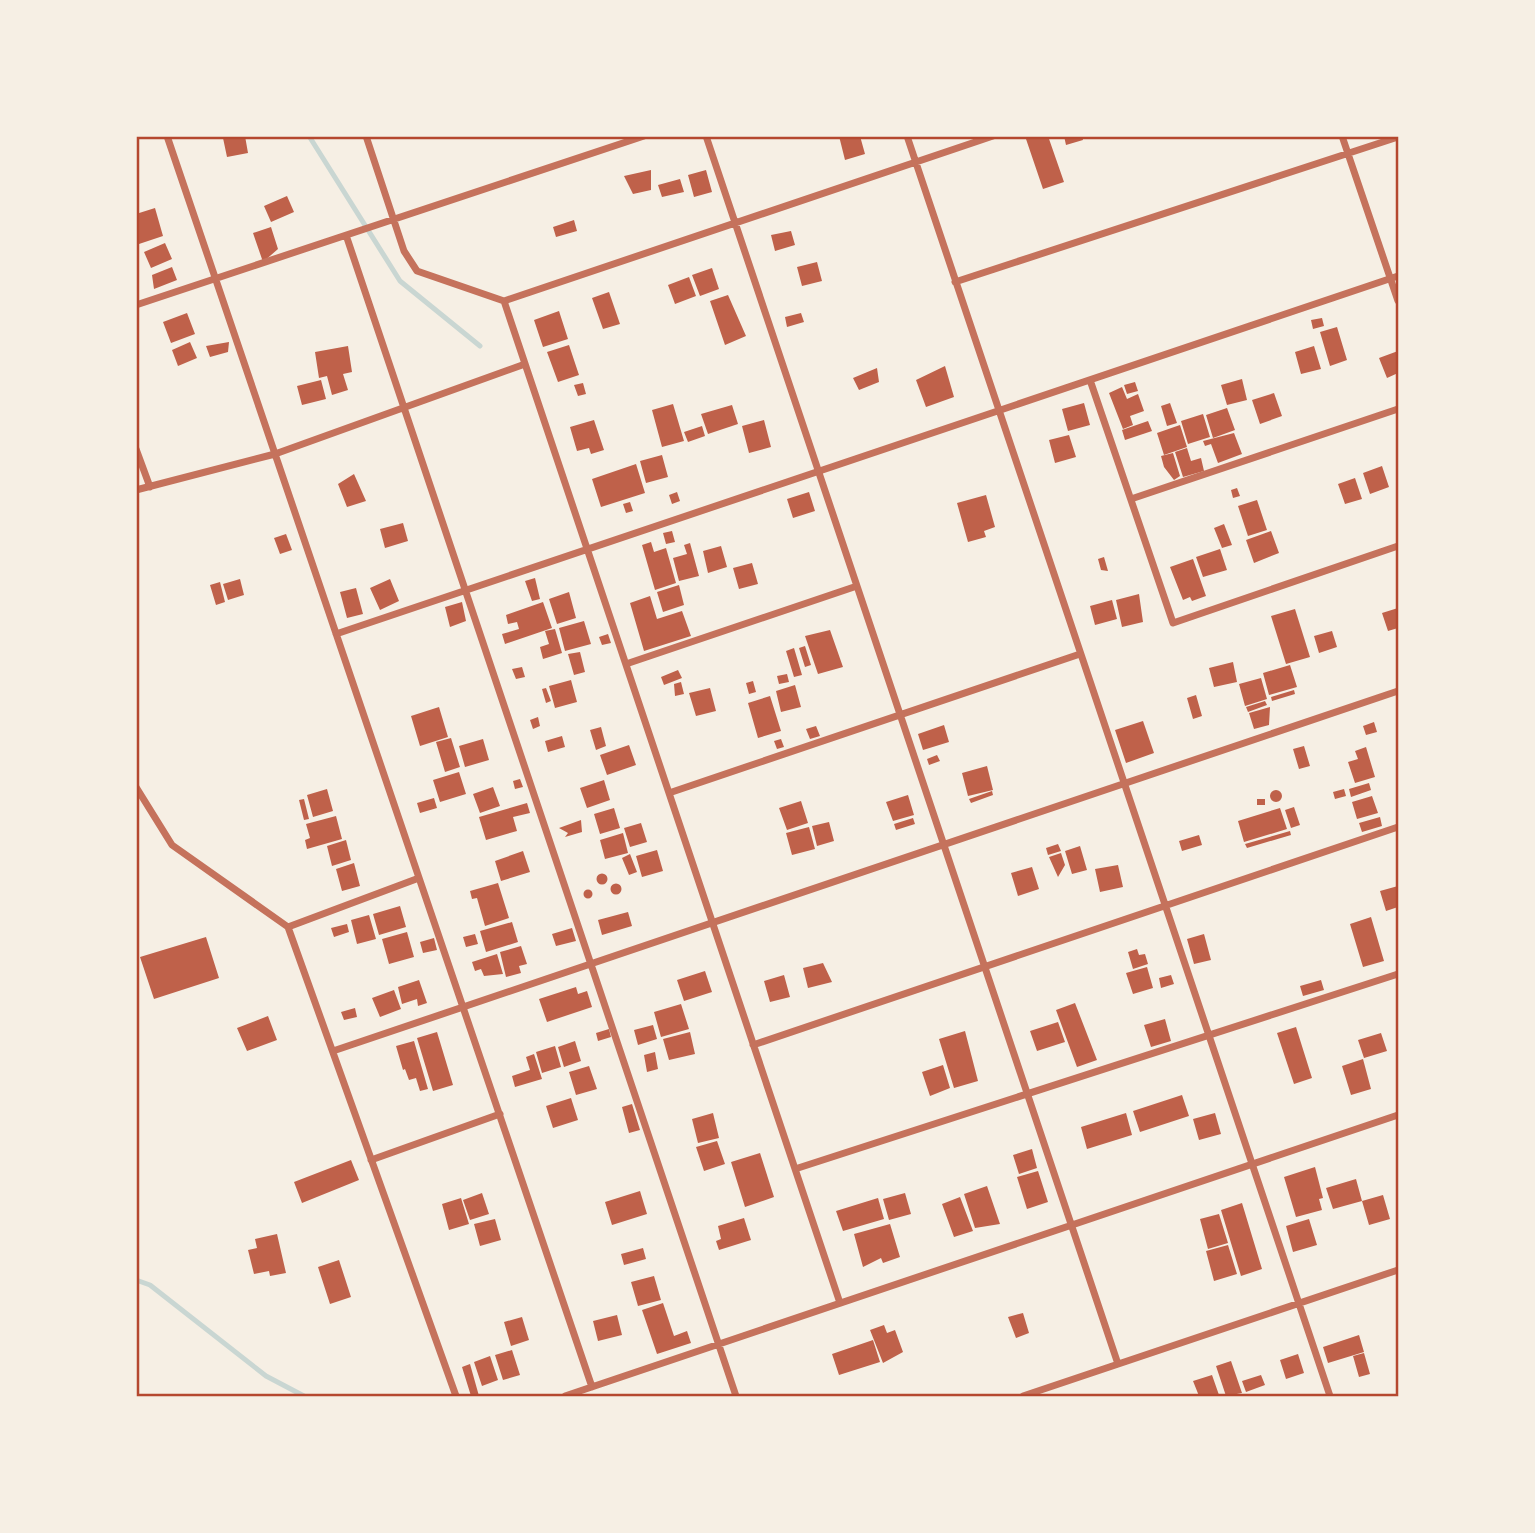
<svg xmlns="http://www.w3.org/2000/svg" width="1535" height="1533" font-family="'Work Sans',sans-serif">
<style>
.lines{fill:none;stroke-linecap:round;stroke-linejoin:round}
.stream{stroke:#c9d6d2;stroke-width:5}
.building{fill:#bf614a}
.minor{stroke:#c5725c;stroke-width:7}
.neatline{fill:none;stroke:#b5482f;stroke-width:2.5}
</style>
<rect width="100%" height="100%" fill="#f6efe4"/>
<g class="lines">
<path class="stream" d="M309,136l91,145 80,65
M136,1280l14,5 116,91 38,20"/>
</g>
<path class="building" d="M245,136l3,17 -21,4 -4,-19z
M839,136h21l5,18 -20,6z
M1034,136h14l16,46 -21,7 -17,-50z
M1064,136h18l1,4 -17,5z
M651,170v20l-18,4 -9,-18z
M706,170l6,22 -18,5 -6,-22z
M680,179l4,13 -22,5 -4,-12z
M287,196l7,16 -23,10 -7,-16z
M155,208l8,28 -24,8 -3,-30z
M574,220l3,11 -21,6 -3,-10z
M271,227l7,22 -15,13 -10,-29z
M791,231l4,14 -20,6 -4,-16z
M165,243l7,16 -21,9 -7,-16z
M817,262l5,19 -20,5 -5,-19z
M172,267l5,13 -23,9 -2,-14z
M712,268l7,21 -19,7 -8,-21z
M689,277l7,19 -21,8 -7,-19z
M609,292l11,32 -17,5 -11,-31z
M728,295l18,41 -21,9 -15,-44z
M559,311l9,28 -25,8 -9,-27z
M187,313l8,21 -24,9 -8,-21z
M801,313l3,9 -17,5 -2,-10z
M1322,318l2,8 -11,3 -2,-9z
M1337,327l10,33 -17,6 -10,-34z
M190,342l7,16 -19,8 -6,-16z
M229,342l-1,10 -18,5 -4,-11z
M569,345l10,30 -21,7 -11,-30z
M348,346l4,26 -9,2 5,16 -16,5 -5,-19 -8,2 -4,-26z
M1314,346l7,23 -20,5 -6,-22z
M1398,351v22l-11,5 -8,-20z
M945,366l9,31 -28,10 -10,-27z
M877,368l2,14 -20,8 -6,-12z
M1242,379l5,21 -20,5 -6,-20z
M321,380l5,19 -24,6 -5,-19z
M1135,382l3,9 -11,3 -3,-9z
M583,383l3,11 -8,2 -4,-11z
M1122,387l5,12 11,-5 6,17 -14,5 3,9 -10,4 -14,-36z
M1274,393l8,23 -22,8 -8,-24z
M1084,403l6,22 -22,6 -6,-22z
M1170,403l7,20 -10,3 -6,-20z
M673,404l11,37 -22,6 -10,-37z
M732,405l6,19 -30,10 -7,-20z
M1227,408l8,22 -22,8 -7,-23z
M1203,414l7,23 -22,7 -7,-23z
M594,420l10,30 -13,4 -2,-6 -12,3 -7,-24z
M764,420l7,27 -22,6 -7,-27z
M1148,421l4,10 -27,9 -3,-10z
M1180,425l7,22 -23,8 -7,-22z
M702,426l3,10 -17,6 -4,-10z
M1234,433l8,21 -24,9 -7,-19 -6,2 -2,-5z
M1069,435l7,22 -21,6 -6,-23z
M1187,448l4,13 10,-3 3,13 -21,6 -8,-25z
M1173,453l7,23 -6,4 -10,-13 -3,-11z
M662,455l6,22 -22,6 -6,-22z
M636,464l9,29 -44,14 -9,-28z
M1382,466l7,21 -19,7 -7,-21z
M354,474l12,27 -19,6 -9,-23z
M1355,478l7,21 -17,5 -7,-20z
M1237,488l3,8 -7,2 -2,-8z
M677,492l3,9 -8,3 -3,-9z
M809,492l6,19 -22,7 -6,-19z
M986,495l9,32 -11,4 2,6 -18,5 -11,-39z
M1257,500l10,30 -19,6 -10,-30z
M630,502l3,9 -7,2 -3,-9z
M403,523l5,18 -23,7 -5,-19z
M1224,524l8,21 -10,3 -8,-20z
M672,531l3,11 -9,2 -3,-11z
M1271,531l8,22 -25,10 -8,-23z
M286,534l6,16 -12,4 -6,-16z
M651,542l3,10 12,-4 10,35 -21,7 -13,-45z
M690,543l9,33 -20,5 -6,-23 14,-4 -3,-9z
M721,546l6,21 -19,6 -5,-22z
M1220,549l7,21 -24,7 -7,-20z
M1104,557l4,14 -7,-1 -3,-11z
M1193,559l13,37 -14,5 -2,-4 -7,3 -13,-33z
M752,563l6,21 -19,5 -6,-21z
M535,578l5,21 -8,2 -7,-20z
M240,579l4,16 -16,5 -5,-16z
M390,579l9,22 -19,9 -10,-22z
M220,582l5,20 -9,3 -6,-20z
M679,585l5,20 -21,7 -6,-20z
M356,588l7,26 -16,4 -7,-26z
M569,592l7,26 -19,6 -8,-25z
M1139,594l4,28 -21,5 -6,-27z
M650,596l7,23 25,-8 9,25 -47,15 -14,-48z
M1112,600l5,19 -22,6 -5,-19z
M462,602l4,19 -16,6 -5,-20z
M543,602l9,26 -47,16 -3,-10 17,-5 -2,-7 -9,2 -2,-9z
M1398,608v20l-10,3 -6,-18z
M1295,609l15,48 -24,7 -15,-48z
M584,621l7,23 -26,7 -6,-23z
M555,629l7,24 -19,6 -3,-12 9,-3 -4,-13z
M830,630l13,37 -25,7 -13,-38z
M1332,631l5,16 -18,6 -5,-17z
M608,634l3,9 -9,2 -3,-8z
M805,646l6,19 -6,2 -6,-19z
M794,648l8,27 -8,2 -8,-26z
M580,652l5,20 -11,3 -6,-21z
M1233,662l4,20 -23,5 -5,-19z
M1290,665l7,22 -28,8 -6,-22z
M522,667l3,10 -9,2 -4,-10z
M678,670l4,8 -18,7 -3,-8z
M787,674l2,8 -10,2 -2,-8z
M1261,678l6,21 -22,7 -6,-22z
M571,680l6,22 -22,6 -6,-22z
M753,681l3,11 -7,2 -3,-11z
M681,682l3,12 -9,2 -1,-12z
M795,685l6,22 -20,5 -5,-21z
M546,688l5,13 -5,2 -4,-14z
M710,688l6,23 -20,5 -7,-23z
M1294,690l1,4 -23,7 -1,-4z
M1196,695l6,21 -9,3 -6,-21z
M770,696l11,35 -23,7 -10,-35z
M1265,701l2,4 -19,7 -2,-5z
M439,707l9,30 -28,9 -9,-30z
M1270,707l-1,18 -15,4 -5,-16z
M538,717l2,9 -7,3 -3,-9z
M1143,721l11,32 -28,10 -11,-33z
M1374,722l3,10 -11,3 -3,-9z
M944,725l5,17 -26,8 -5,-16z
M816,726l4,10 -10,3 -4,-10z
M601,727l5,19 -10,4 -6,-20z
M562,736l3,11 -17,5 -3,-11z
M451,738l9,29 -15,5 -9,-30z
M483,739l6,21 -24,7 -6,-21z
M781,739l3,8 -7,2 -3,-8z
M629,745l7,20 -29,10 -7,-20z
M1304,746l6,20 -11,3 -6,-20z
M1366,747l9,30 -20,6 -7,-21 10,-3 -3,-8z
M937,755l3,6 -11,4 -2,-6z
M987,766l6,24 -25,6 -6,-23z
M459,772l7,22 -26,8 -7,-22z
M520,779l3,8 -8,2 -2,-8z
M604,780l6,20 -23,8 -7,-20z
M1369,783l2,7 -20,7 -2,-8z
M493,787l7,19 -20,7 -7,-19z
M327,789l6,22 -20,6 -6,-22z
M1344,789l2,7 -11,3 -2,-7z
M1270 796a6 6 0 1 1 12 0a6 6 0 1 1-12 0Z
M992,791l1,4 -22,8 -2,-4z
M908,795l6,20 -21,6 -7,-19z
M1372,796l6,17 -21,6 -5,-17z
M434,798l3,10 -17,5 -3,-10z
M304,799l5,20 -5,1 -5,-20z
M1257,799h8v6h-8z
M801,801l7,22 -21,7 -8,-22z
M527,803l3,10 -17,4 4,14 -31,9 -7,-23z
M1294,807l6,18 -9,3 -6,-18z
M614,808l6,20 -20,6 -6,-20z
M1280,808l7,21 -43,13 -6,-21z
M336,816l6,23 -35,10 -2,-9 5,-2 -4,-14z
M1380,817l2,9 -20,6 -3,-9z
M913,818l2,6 -19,6 -2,-6z
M581,820l1,12 -17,5 3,-4 -9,-5z
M829,822l5,19 -17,5 -5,-20z
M641,823l6,19 -17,5 -6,-19z
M809,827l6,22 -23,6 -6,-22z
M1290,831l1,4 -44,13 -2,-4z
M623,833l5,20 -23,6 -5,-19z
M1199,835l3,10 -20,6 -3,-10z
M346,840l5,20 -19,6 -5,-20z
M1058,844l3,7 -13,4 -2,-7z
M1080,846l7,24 -15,4 -7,-23z
M657,850l6,21 -21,6 -6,-21z
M523,851l7,21 -29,9 -6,-20z
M1061,853l4,12 -7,12 -9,-20z
M630,854l7,18 -8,3 -7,-17z
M354,863l6,23 -18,5 -6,-22z
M1118,865l5,22 -23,5 -5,-23z
M1032,867l7,22 -21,7 -7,-23z
M596.5 879a5.5 5.5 0 1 1 11 0a5.5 5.5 0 1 1-11 0Z
M498,883l11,35 -24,8 -8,-28 -5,1 -2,-8z
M610.5 889a5.5 5.5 0 1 1 11 0a5.5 5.5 0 1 1-11 0Z
M1398,886v21l-12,4 -6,-20z
M583.5 894a4.5 4.5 0 1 1 9 0a4.5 4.5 0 1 1-9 0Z
M400,906l6,21 -27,8 -6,-21z
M628,912l4,14 -30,9 -4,-15z
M369,915l7,24 -19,5 -6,-24z
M1371,917l13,44 -21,6 -13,-43z
M512,922l6,20 -32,10 -6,-21z
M347,924l2,8 -15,5 -3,-9z
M572,928l4,13 -20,5 -4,-12z
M407,932l7,25 -25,7 -7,-25z
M475,934l3,10 -12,3 -3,-10z
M1204,934l7,26 -17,4 -7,-25z
M206,937l13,41 -65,21 -14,-42z
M434,938l3,12 -14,3 -3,-11z
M521,946l6,18 -8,2 2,7 -15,4 -6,-25z
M1137,949l2,6 6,-1 3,10 -15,5 -5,-17z
M497,954l6,20 -19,2 -3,-7 -6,2 -3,-9z
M823,963l9,19 -24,6 -5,-20z
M1147,967l6,21 -20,6 -7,-21z
M705,971l7,21 -28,9 -7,-21z
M784,975l6,22 -20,5 -6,-21z
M1171,975l3,9 -13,4 -2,-10z
M419,980l8,23 -9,3 -1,-7 -15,5 -4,-17z
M1321,980l3,10 -21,6 -3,-10z
M576,987l2,7 9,-3 5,16 -45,15 -8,-23z
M394,990l7,19 -21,8 -8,-19z
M1075,1003l22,57 -20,7 -21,-57z
M681,1004l8,25 -28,8 -7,-25z
M355,1008l2,9 -13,3 -3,-8z
M268,1016l9,24 -30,11 -10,-23z
M1165,1019l6,22 -20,6 -7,-22z
M1058,1022l7,20 -28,9 -7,-20z
M653,1025l4,14 -19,6 -4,-15z
M1296,1027l16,51 -18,6 -17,-51z
M609,1029l2,8 -13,4 -2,-8z
M965,1031l13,50 -24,7 -15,-49z
M437,1032l16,53 -20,6 -16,-53z
M690,1032l5,22 -26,6 -6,-21z
M1381,1033l6,18 -23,7 -6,-18z
M414,1041l14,48 -8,2 -4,-13 -7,2 -4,-11 -2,1 -7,-24z
M575,1041l6,20 -17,6 -6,-20z
M555,1046l6,21 -19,6 -6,-21z
M655,1052l3,17 -11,3 -3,-17z
M534,1054l8,25 -27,8 -3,-11 18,-6 -4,-13z
M1363,1059l8,30 -20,6 -9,-29z
M943,1065l7,23 -20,8 -8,-24z
M589,1066l8,23 -21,6 -7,-23z
M1182,1095l7,21 -49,16 -7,-21z
M571,1098l7,22 -25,8 -7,-22z
M632,1104l8,26 -11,3 -7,-26z
M713,1113l6,25 -21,5 -6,-24z
M1126,1113l6,22 -45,14 -6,-22z
M1215,1113l6,21 -22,6 -6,-21z
M717,1141l8,23 -21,7 -8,-24z
M1032,1149l5,19 -18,6 -6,-19z
M760,1153l14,44 -29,10 -14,-45z
M351,1160l8,20 -57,23 -8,-21z
M1315,1167l8,31 -4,1 3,11 -26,7 -12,-40z
M1038,1171l10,31 -21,7 -10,-32z
M1356,1179l6,22 -29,8 -7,-21z
M987,1186l13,38 -25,4 -11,-34z
M640,1191l7,23 -35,11 -7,-23z
M482,1193l7,21 -19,6 -7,-20z
M905,1193l6,21 -22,6 -6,-21z
M1383,1195l7,24 -21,6 -7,-24z
M960,1197l13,34 -19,6 -12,-33z
M461,1198l8,26 -20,6 -7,-26z
M878,1198l6,21 -41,12 -7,-20z
M1242,1203l20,66 -21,7 -20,-66z
M1219,1214l9,29 -20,6 -8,-30z
M744,1218l7,22 -32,10 -3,-9 5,-2 -3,-13z
M495,1219l6,21 -21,6 -6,-22z
M1309,1219l8,26 -24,7 -7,-26z
M890,1224l10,33 -17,6 -2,-5 -18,9 -9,-33z
M277,1234l9,39 -16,3 -1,-5 -15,3 -6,-24 9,-2 -2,-9z
M1228,1245l9,29 -23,7 -8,-30z
M643,1248l3,11 -22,6 -3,-11z
M339,1260l12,37 -21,7 -12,-37z
M654,1276l7,24 -23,6 -7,-24z
M663,1303l11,33 13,-5 4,12 -34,11 -15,-44z
M1023,1313l6,20 -13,5 -8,-21z
M617,1315l5,20 -24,6 -5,-20z
M522,1317l7,23 -18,6 -7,-24z
M884,1325l3,8 8,-3 8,22 -20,11 -13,-33z
M1359,1335l5,17 -36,11 -5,-16z
M873,1340l7,22 -41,13 -7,-21z
M512,1350l8,25 -17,5 -8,-25z
M1364,1353l6,21 -11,3 -6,-21z
M1298,1354l6,19 -18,6 -6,-19z
M490,1356l8,24 -16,6 -8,-24z
M1231,1361l11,32 -16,3 -10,-30z
M470,1364l9,32h-8l-9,-29z
M1212,1375l7,20 -20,1 -6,-15z
M1261,1375l4,10 -19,7 -4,-11z"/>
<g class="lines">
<path class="minor" d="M167,136l425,1251
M366,136l38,115 13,20 87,30 489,-165
M706,136l412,1228
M907,136l423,1260
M1342,136l56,165
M347,238l389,1158
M955,282l443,-145
M504,301l336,1002
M136,305l508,-169
M1090,380l83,243 225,-77
M136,449l14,38
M136,490l139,-36 250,-90
M1131,499l267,-90
M336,634l1062,-358
M626,664l231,-78
M136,787l36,58 116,82 168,469
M669,793l411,-139
M288,927l131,-49
M753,1045l645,-218
M333,1051l1065,-360
M371,1160l129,-46
M795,1169l603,-195
M565,1396l833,-281
M1023,1396l375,-126"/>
</g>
<rect width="1535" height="1533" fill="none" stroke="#f6efe4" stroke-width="276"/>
<rect x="138" y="138" width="1259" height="1257" class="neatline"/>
</svg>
